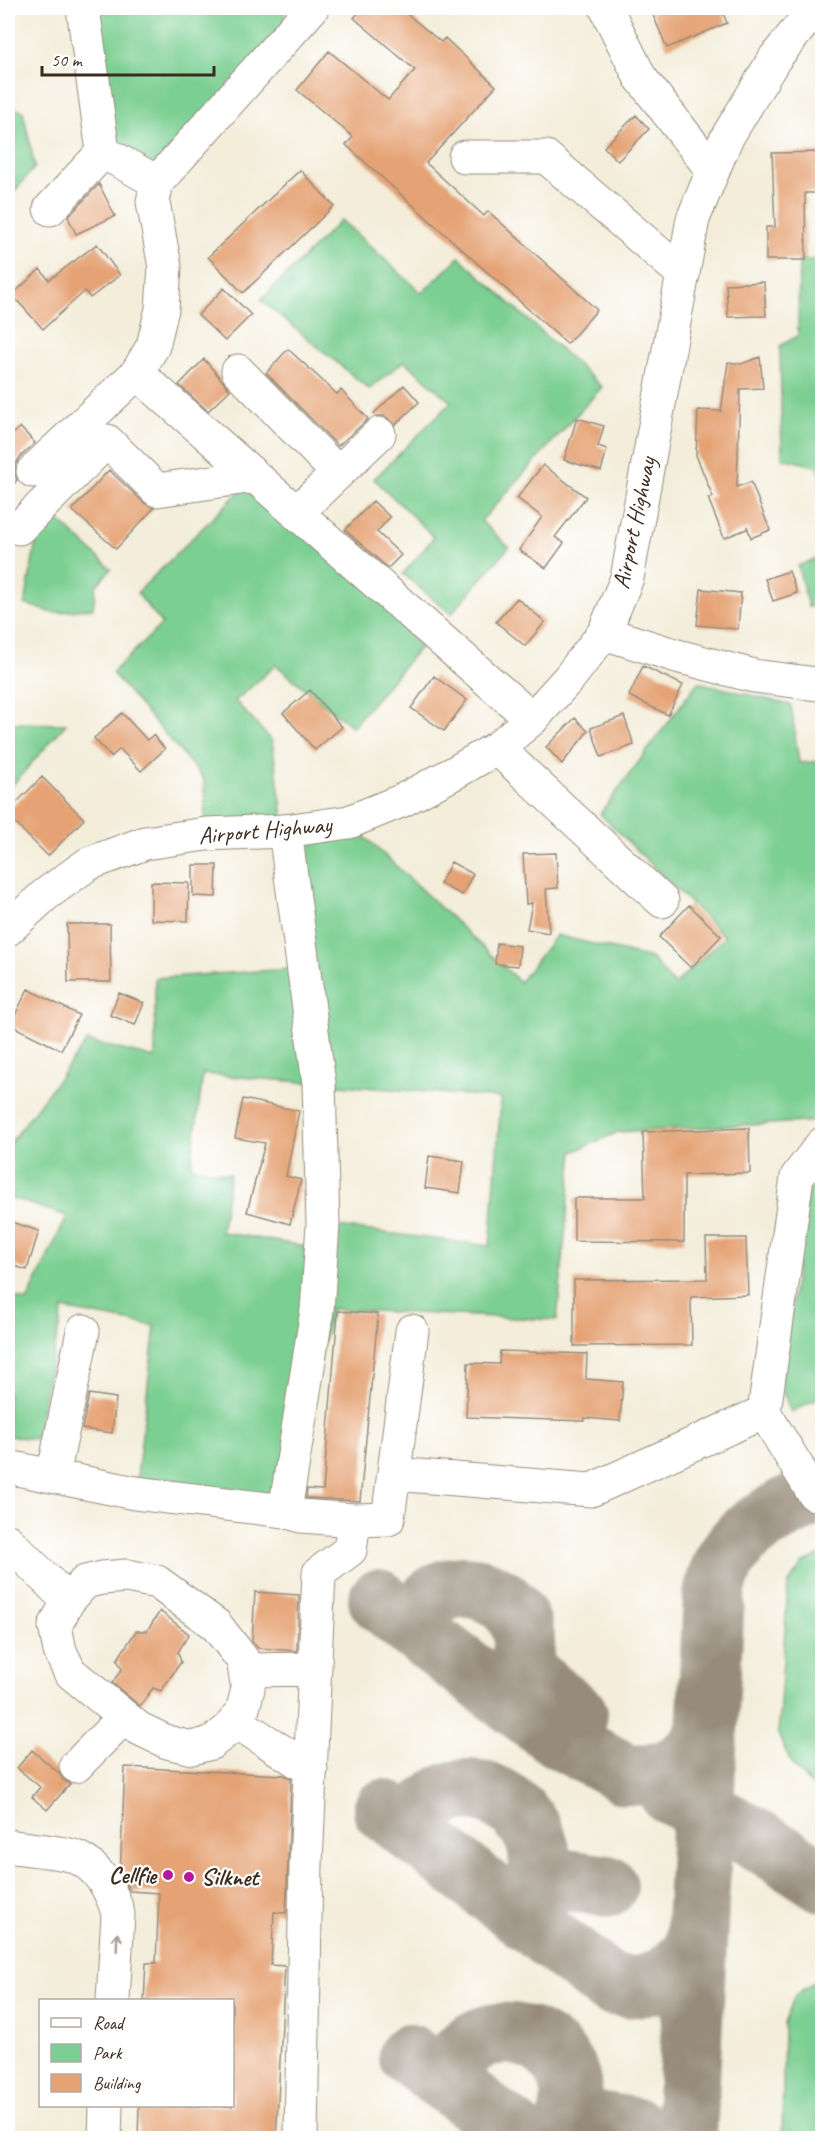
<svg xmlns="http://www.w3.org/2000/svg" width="830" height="2146" font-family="Caveat,sans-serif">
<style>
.green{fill:#7bcf92;stroke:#5b7c58;stroke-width:1.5;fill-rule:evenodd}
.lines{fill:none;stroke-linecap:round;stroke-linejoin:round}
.taxiway{stroke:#978c7c;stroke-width:62}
.building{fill:#e5a375}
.minor-casing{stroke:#978c7c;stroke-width:35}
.highway-casing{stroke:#978c7c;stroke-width:35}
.minor{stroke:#fff;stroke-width:33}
.highway{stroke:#fff;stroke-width:33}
.oneway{stroke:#a79f9a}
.poi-dot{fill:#b5179e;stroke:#fff;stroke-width:2}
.labels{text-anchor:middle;stroke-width:4.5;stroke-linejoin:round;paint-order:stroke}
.street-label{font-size:24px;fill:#3b2a1e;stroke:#fff}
.poi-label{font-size:24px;font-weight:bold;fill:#3b2a1e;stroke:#fff;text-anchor:end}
</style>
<rect width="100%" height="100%" fill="#fff"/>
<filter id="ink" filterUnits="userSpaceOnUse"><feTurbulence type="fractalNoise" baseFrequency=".0167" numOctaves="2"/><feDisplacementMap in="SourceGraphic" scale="12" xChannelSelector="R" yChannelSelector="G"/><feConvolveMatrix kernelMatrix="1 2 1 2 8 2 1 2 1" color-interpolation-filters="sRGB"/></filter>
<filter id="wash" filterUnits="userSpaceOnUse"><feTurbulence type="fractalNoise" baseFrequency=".008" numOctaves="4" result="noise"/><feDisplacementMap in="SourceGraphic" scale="24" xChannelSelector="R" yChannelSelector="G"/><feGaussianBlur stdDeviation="1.35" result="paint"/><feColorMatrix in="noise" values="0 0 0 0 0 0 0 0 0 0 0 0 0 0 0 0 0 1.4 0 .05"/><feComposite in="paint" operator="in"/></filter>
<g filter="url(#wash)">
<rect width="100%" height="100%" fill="#f3edda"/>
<path class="green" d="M83,8h201l2,29 -129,145 -54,-30z
M8,107l15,4 12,56 -27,32z
M341,220l81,73 37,-36 143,130 -121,134 28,26 -58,67 -48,-40 31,-37 -60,-58 77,-77 -47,-41 -35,28 -108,-89z
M822,259v238l-3,-30 -37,-9 -2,-112 18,-10 1,-75z
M255,476l178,156 -81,95 -76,-62 -41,36 37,40 13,89 64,-8 171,160 36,-47 95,23 23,27 51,-48 -125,-123 98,-132 93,23 8,58 23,-2v360l-204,11 -45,20 -16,168 -226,-11 -46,202 -150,-18 20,-167 -92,-17 -28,130 -27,-3v-141l19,6 40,-85 -59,-19v-51l79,-105 68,17v-80l149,-10 -19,-137 -79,3 -2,-55 -92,-106 50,-49 -25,-31zM203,1074l298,24 -11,148 -167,-21 -2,24 -100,-17 9,-58 -39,-8z
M54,516l57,53 -15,17 -3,22 -40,5 -28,-9 13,-74z
M822,556v47l-14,4 -10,-41z
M8,723l58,1 -58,66z
M822,1129v267l-31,16 -11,-27 30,-211z
M822,1554v239l-13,-10 -16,-17 -15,-32 10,-150 15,-21z
M822,1977v161h-40l2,-114 11,-29z"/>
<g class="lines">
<path class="taxiway" d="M379,1600l34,29 144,108 68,37 25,1 15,-4 17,-8 14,-13 11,-15
M413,1629c24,-80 136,-34 106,39l58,46
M670,1794c53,24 103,54 152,87
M384,1810l225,174c41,9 61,-6 87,-35
M414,1834c4,-9 7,-18 13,-25 35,-39 93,-12 109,31 5,12 4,24 3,36l68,10
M409,2055l113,83
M447,2083c2,-8 4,-16 8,-22 27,-44 95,-32 113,14 5,13 3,28 2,42l67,12
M686,2138l28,-542c10,-65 57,-78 108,-107"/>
</g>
<g id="blocks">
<path class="building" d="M362,8h38l41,34 4,-4 51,48 -70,77 58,53 4,-5 109,99 -30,34 -221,-199 7,-8 -56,-47 32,-39 59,49 27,-30 -61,-52z
M650,8h71l6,15 -60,25z
M636,115l13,14 -31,32 -14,-14z
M821,152l1,41h-17l1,67h-40v-33h9l-3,-74z
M300,170l34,36 -91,87 -35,-36z
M99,184l16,32 -39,18 -8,-17z
M97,244l23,31 -30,23 -5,-7 -42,38 -31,-34 28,-26 9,11z
M764,282l2,34 -38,1 -2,-33z
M224,288l27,27 -26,26 -27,-26z
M288,349l49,45 4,-4 27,29 -30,27 -72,-73z
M760,357l3,31 -23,1 -3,98 14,-5 19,48 -19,8 -4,-12v3l-23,9 -16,-40 5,-1 -17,-42 2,-45 23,1 7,-49 13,2z
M204,359l26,31 -22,21 -29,-26z
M404,385l15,17 -24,23 -10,-9h-9l-2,-3z
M577,418l27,8 -6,20 9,3 -6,22 -37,-11z
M20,427l15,16 -15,14 -5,8v10l2,5 -9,10v-51z
M543,465l43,32 -31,40 9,6 -18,25 -27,-18 23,-33 -25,-19z
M109,470l35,33 10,5 -38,41 -44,-39z
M373,501l17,16 -13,15 24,23 -13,13 -43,-38z
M789,571l8,22 -24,8 -8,-22z
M701,589l40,4 -3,36 -41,-4z
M517,598l28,24 -20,24 -29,-24z
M643,666l40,19 -15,30 -39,-19z
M434,676l33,24 -23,31 -33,-23z
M310,690l32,37 -27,23 -32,-37z
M122,713l25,27 6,-5 12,14 -24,22 -21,-22 -9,8 -17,-19z
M624,716l10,29 -33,12 -10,-29z
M575,718l13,13 -26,33 -16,-17z
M42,777l42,42 -36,37 -40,-40v-5z
M556,853l2,35 -12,1 3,44 -22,-4 5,-26 -6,1 -3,-50z
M451,862l22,12 -11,21 -22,-11z
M193,865h24l-1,32 -23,-1z
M151,882l38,1 -1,38 -37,-1z
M689,905l32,31 -30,32 -32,-31z
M67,924h43l1,58h-43z
M497,943l23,3 -2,20 -23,-2z
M28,989l51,26 -18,35 -51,-25z
M119,993l25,10 -9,22 -25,-10z
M243,1099l56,12 -13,65 15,4 -11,44 -43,-12 18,-69 -30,-5z
M749,1128l1,45 -66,2v67l-110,-1v-43h71l-2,-66z
M429,1156l35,5 -4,32 -35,-5z
M8,1221l31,10 -12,39 -19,-6z
M706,1238h40l2,57 -57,2 1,48 -118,1v-66l133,-1z
M338,1311l40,3 -18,187 -54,-3 1,-9 16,1z
M500,1351l87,3 -1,25 37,3 -3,39 -35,-3 -1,3 -118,-4 2,-54 31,1z
M89,1394l27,4 -4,35 -30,-4z
M255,1592l44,3 -2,56 -39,-3 -6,-7z
M160,1611l29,23 -11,18 3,10 -20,29 -8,-3 -13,18 -28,-23 10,-14 -5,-9 19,-29h11z
M32,1750l27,23 4,7 7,4 -23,26 -15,-13 8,-10 -23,-19z
M125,1767l159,8 7,4 -5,134 -12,-1 -3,53 14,1 -9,173h-138l1,-33h93v-105h-88l2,-38h10l3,-70 -29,-2 -10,-18z"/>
</g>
</g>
<g filter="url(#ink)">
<use href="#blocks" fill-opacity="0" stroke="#978c7c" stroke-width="1.5"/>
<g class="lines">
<defs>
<path id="minor" d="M83,8l20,144 54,30
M606,8l34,69 73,94
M465,157h81l137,117
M50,209l53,-57
M238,371l100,102
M137,373l395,346
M33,471l104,-98 16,-27 9,-37 3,-42 -12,-65 4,-20 155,-174
M296,513l83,-79
M19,528l88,-87 50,49 98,-14
M604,633l73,23 77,20 63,8
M497,748l165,153
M8,1467l127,26 150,18 16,5 53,4
M394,1474l197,16 173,-78
M53,1476l30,-145
M814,1494l-50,-82 33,-235 25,-33
M285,1511l32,-201 6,-85 -4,-142 -34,-252
M8,1541l60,60
M127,1576l30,6 59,43 27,35 5,29 -6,23 -13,17 -18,14 -19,5 -25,-6 -29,-14 -68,-56 -10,-21 -5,-25 13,-25 17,-19 17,-4z
M245,1670l70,-1
M235,1721l76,49
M76,1766l48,-49
M8,1846c17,3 50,5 65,10 25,9 39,35 45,58l-5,86
M105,2138l1,-32
M301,2138l5,-273 13,-292 31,-23 4,-30 34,-1 24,-188"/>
<path id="highway" d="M8,929l37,-34 43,-31 57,-21 61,-9 79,-3 64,-9 52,-21 53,-28 43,-25 35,-29 37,-41 35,-45 23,-55 66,-359 33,-80 49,-81 40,-50"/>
</defs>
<use href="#minor" class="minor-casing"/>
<use href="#highway" class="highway-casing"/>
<use href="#minor" class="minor"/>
<use href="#highway" class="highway"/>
</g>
<defs><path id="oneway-shaft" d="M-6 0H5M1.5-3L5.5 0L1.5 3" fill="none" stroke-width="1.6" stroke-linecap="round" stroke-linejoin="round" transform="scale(1.5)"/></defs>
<use class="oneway" href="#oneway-shaft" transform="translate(117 1942) rotate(-88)"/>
</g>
<g class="poi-dot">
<circle cx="168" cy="1875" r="6"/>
<circle cx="189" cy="1877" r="6"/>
</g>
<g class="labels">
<g class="street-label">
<text transform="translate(634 523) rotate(-78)" y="8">Airport Highway</text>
<text transform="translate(265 830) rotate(-5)" y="8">Airport Highway</text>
</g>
<g class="poi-label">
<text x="156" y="1883">Cellfie</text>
<text x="201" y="1885" text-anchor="start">Silknet</text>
</g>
</g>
<rect width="830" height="2146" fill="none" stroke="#fff" stroke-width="30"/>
<rect x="39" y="1999" width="195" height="108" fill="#ffffff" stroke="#b1aaa5" stroke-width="1.5"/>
<rect x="51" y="2018" width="30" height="9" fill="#ffffff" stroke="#b1aaa5" stroke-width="1.5"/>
<text x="93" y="2029" font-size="18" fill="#3b2a1e">Road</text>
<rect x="51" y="2044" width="30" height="18" fill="#7bcf92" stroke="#b1aaa5" stroke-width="1.5"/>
<text x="93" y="2059" font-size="18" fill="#3b2a1e">Park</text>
<rect x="51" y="2074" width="30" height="18" fill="#e5a375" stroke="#b1aaa5" stroke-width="1.5"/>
<text x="93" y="2089" font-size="18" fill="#3b2a1e">Building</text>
<path d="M42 66v9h172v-9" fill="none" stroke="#3b2a1e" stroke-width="3"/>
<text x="51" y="66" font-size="18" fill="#3b2a1e" stroke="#ffffff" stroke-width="4.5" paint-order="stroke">50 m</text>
</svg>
